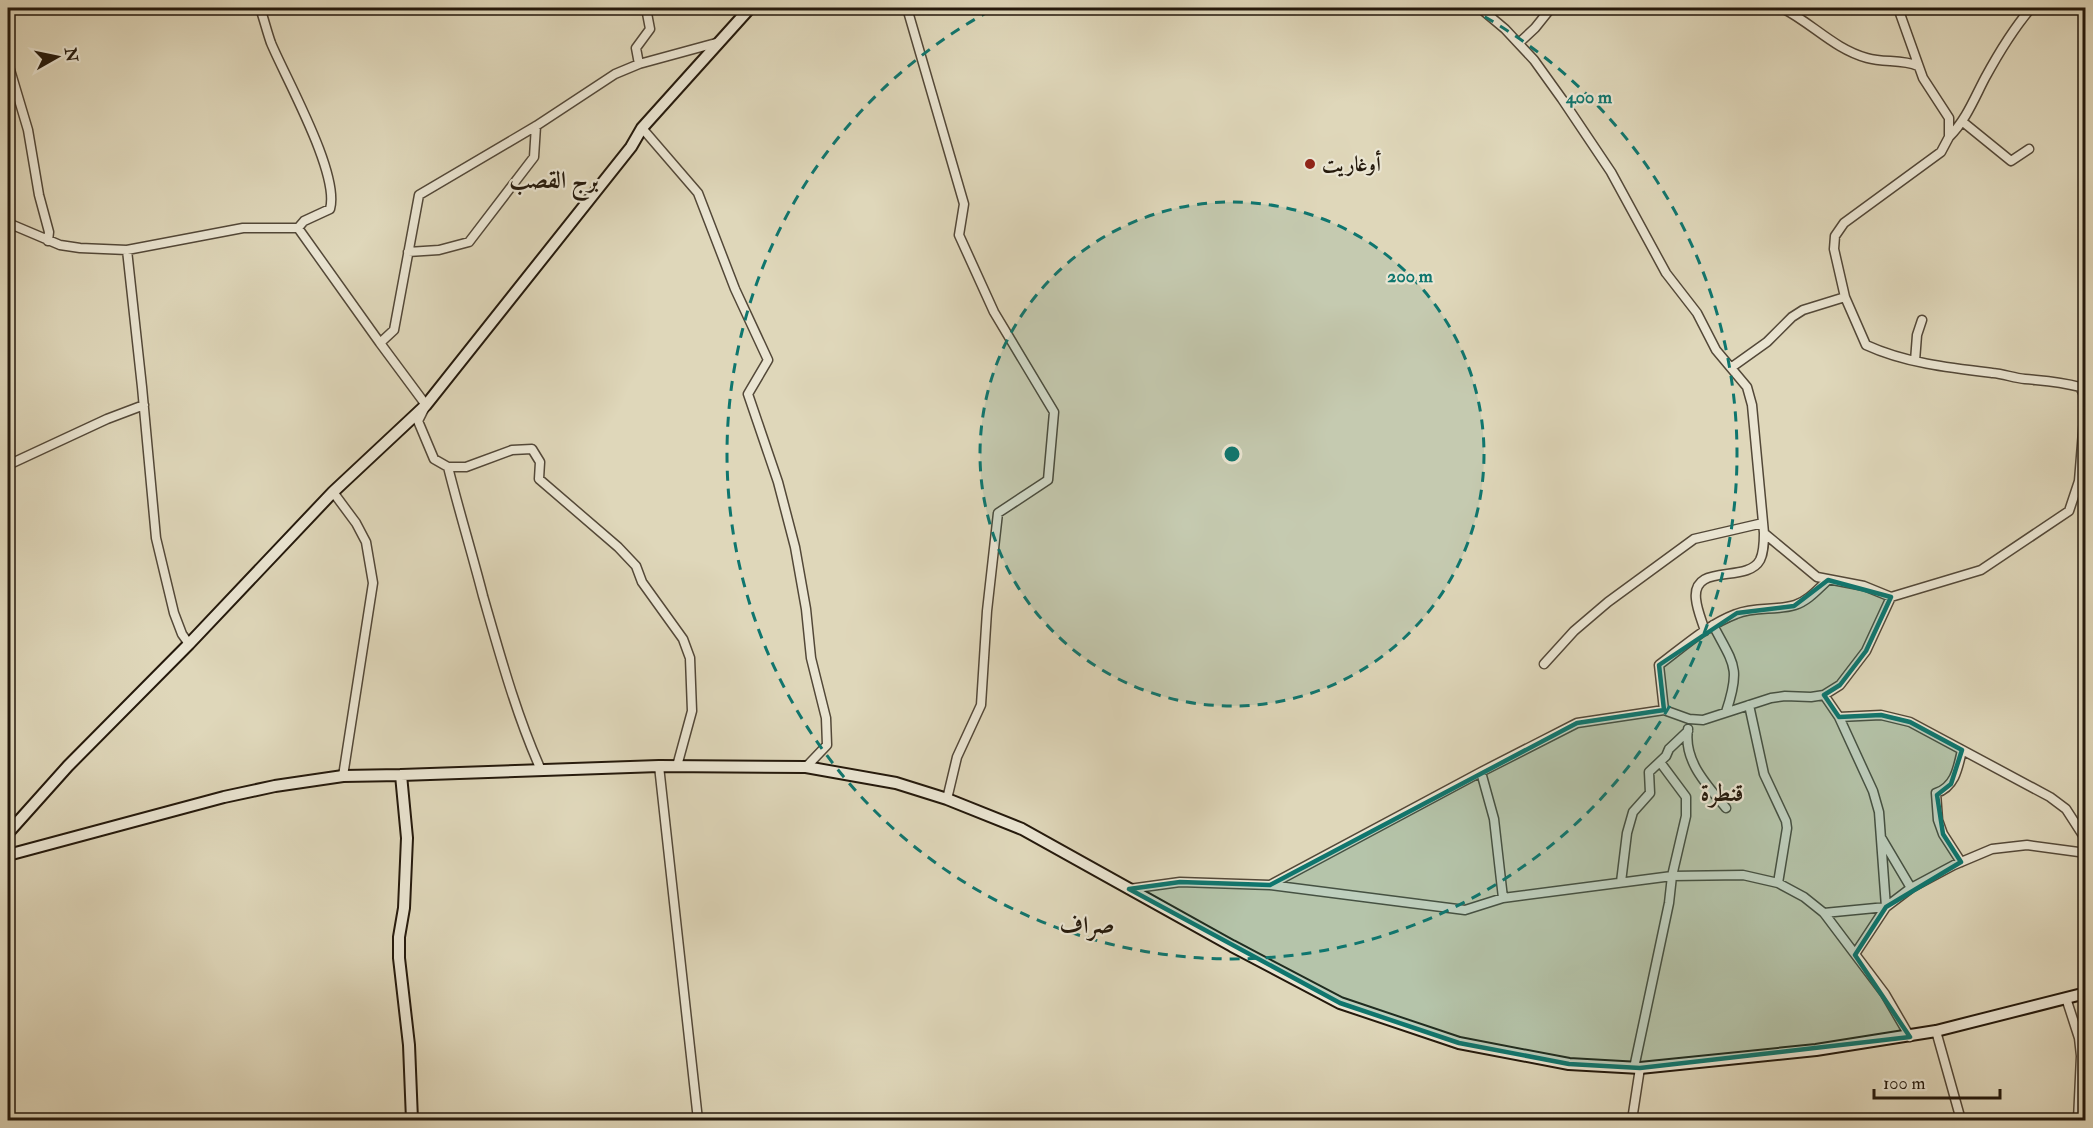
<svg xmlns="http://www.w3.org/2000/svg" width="2093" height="1128" font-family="'IM FELL Double Pica',Amiri,serif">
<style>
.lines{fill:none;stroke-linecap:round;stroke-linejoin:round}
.street-casing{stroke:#534838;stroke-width:11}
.secondary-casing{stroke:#24190c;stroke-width:14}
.street{stroke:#eae5d2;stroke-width:8}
.secondary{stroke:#eae5d2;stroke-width:10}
.marked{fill:#0f766e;fill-opacity:0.2;stroke:#0f766e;stroke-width:4.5;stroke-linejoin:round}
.ring{fill:none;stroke:#0f766e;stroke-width:3;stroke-dasharray:10 8}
.poi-dot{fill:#8f2418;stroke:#eae5d2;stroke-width:2}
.labels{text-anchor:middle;stroke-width:4.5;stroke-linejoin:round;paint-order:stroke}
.poi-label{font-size:21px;font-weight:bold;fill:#24190c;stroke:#eae5d2;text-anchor:start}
.quarter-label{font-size:24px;font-weight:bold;fill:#24190c;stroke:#eae5d2}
.centre{fill:#0f766e;stroke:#eae5d2;stroke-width:3}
.ring-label{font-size:18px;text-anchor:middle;font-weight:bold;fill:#0f766e;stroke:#eae5d2;stroke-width:4.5;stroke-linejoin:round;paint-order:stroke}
</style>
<rect width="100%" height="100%" fill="#dfd7ba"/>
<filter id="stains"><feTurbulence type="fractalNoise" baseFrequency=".00333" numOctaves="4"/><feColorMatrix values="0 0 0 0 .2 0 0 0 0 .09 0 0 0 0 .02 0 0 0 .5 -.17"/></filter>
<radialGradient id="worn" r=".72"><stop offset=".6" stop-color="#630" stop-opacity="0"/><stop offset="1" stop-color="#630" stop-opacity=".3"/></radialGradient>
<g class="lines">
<defs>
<path id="street" d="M260,8c4,11 7,24 11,35 15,36 69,131 59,166l-26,12 -6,7
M907,8l57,196 -5,31 35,77 60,100 -6,68 -50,33 -11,98 -6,94 -24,52 -10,42
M1480,8l25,21 29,31 28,39 49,73 55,101 31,40 19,37 31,37 5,18 12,128 53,44 47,9 27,11
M1782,8c30,15 52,41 85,50 17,5 35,1 51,8
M1519,43l16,-15 16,-20
M8,63l20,67 11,65 10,37 -1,9
M639,64l-3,-16 14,-19 -4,-21
M1963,122l48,39 18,-12
M642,128l56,65 37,96 33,71 -20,34 30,88 17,65 11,62 5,49 15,60 1,27 -21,22
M1949,137c17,-17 25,-38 36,-59 13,-24 29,-50 46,-70
M8,223l52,22 20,3 47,2 116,-22h55l82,115
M127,250l15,137 14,151 18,75 8,21 7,10
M408,252l31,-2 30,-8 65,-85 2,-31
M1845,297l21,48c39,18 84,23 127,28 11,1 21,5 32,6 22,2 33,2 55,8l4,8
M1915,361l2,-26 5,-15
M1732,367l35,-25 25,-25 11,-7 42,-13 -11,-48 1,-13 9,-13 97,-71 8,-15v-19l-26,-40 -25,-70
M8,465l99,-46 37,-14
M448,467h18l46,-17 20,-1 8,13 -1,17 79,68 18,19 6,16 41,57 7,19 2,53 -15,55
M333,492l23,31 10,19 7,41 -30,193
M1713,625c21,40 28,42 13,87
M1705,631c-3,-10 -8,-21 -9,-32 -4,-37 51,-15 64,-39 4,-8 4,-18 4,-27
M1544,664l30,-33 34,-29 86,-63 69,-16
M1824,695l15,22 34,74 6,21 7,95 -31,47
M1749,705l15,69 22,47 1,7 -9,55
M1664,710l-5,-45c24,-18 48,-40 77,-51 19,-8 40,-3 59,-9 13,-4 23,-16 33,-25
M1839,717l42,-2 29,7 140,75 16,12 20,31
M1688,729c-5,32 19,56 38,79
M659,766l39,354
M541,770c-25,-56 -41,-115 -58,-174 -11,-43 -24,-85 -35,-129l-14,-8 -16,-38 8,-16 -46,-62 14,-13 25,-135 117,-69 79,-52 24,-10 77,-21
M1481,772l13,47 9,79
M1882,839l29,49
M1961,862l-18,-28 -5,-14 -2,-27c19,-6 22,-25 26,-43
M1621,882l6,-49 6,-21 17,-19 -1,-21 17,-16 3,-7 19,-18
M1270,885l195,25 38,-12 169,-22 71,-1 35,8 26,14 20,16 61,81 25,43
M1129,889l51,-7 90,3 211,-113 96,-49 87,-13 25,9 14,1 68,-22 14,-2 26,1 13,-2 16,-10 26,-34 25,-54 90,-27 88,-59 10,-30 7,-87
M1824,913l62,-6 25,-19 43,-23 38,-16 35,-4 59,8
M2066,998l13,40 2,18 -3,64
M1936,1031l25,89
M1634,1068l35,-165 3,-27 14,-60v-19l-26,-35
M1632,1120l8,-52"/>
<path id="secondary" d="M401,775l6,63 -3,70 -5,29v21l10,87 3,75
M8,833l60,-67 121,-122 144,-152 93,-87 205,-258 11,-19 108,-120
M8,855l216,-58 51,-11 68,-10 58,-1 258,-9 147,1 90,16 51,16 75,30 210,117 108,57 119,40 110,21 71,4 176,-18 120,-19 150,-38"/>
</defs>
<use href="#street" class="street-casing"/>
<use href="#secondary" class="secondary-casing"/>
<use href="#street" class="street"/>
<use href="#secondary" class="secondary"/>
</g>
<path class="marked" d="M1828,580l63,17 -25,54 -26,34 -16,10 15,22 42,-2 29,7 52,28 -11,34 -14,11 6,39 18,28 -75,45 -31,48 55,82 -270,31 -71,-4 -110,-21 -119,-40 -211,-114 51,-7 90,3 307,-162 87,-13 -5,-45 78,-52 57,-7z"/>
<circle cx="1232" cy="454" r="252" fill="#0f766e" fill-opacity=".12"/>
<g class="ring">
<circle cx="1232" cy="454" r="252"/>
<path d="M1469 8A505 505 0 1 1 995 8"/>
</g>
<circle class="poi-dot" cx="1310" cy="164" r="6"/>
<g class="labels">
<g class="poi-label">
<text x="1322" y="171">أوغاريت</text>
</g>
<g class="quarter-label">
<text x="554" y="188">برج القصب</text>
<text x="1722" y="801">قنطرة</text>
<text x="1087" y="933">صراف</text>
</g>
</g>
<circle cx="1232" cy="454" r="9" class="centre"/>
<g class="ring-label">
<text x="1589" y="103">400 m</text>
<text x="1410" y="282">200 m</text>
</g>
<rect width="2093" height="1128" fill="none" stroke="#dfd7ba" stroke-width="30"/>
<rect x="9" y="9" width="2075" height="1110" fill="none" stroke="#24190c" stroke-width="3"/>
<rect x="15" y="15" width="2063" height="1098" fill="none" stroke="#24190c" stroke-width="1.5"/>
<g transform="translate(57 57) rotate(81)" stroke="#eae5d2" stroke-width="4.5" paint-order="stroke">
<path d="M0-4.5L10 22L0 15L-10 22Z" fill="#24190c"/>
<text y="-9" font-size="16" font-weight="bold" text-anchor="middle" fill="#24190c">N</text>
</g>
<path d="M1874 1089v9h126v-9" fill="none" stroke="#24190c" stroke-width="3"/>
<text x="1883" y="1089" font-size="18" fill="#24190c" stroke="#eae5d2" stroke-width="4.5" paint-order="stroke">100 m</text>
<rect width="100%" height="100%" filter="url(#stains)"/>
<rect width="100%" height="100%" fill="url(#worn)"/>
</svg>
